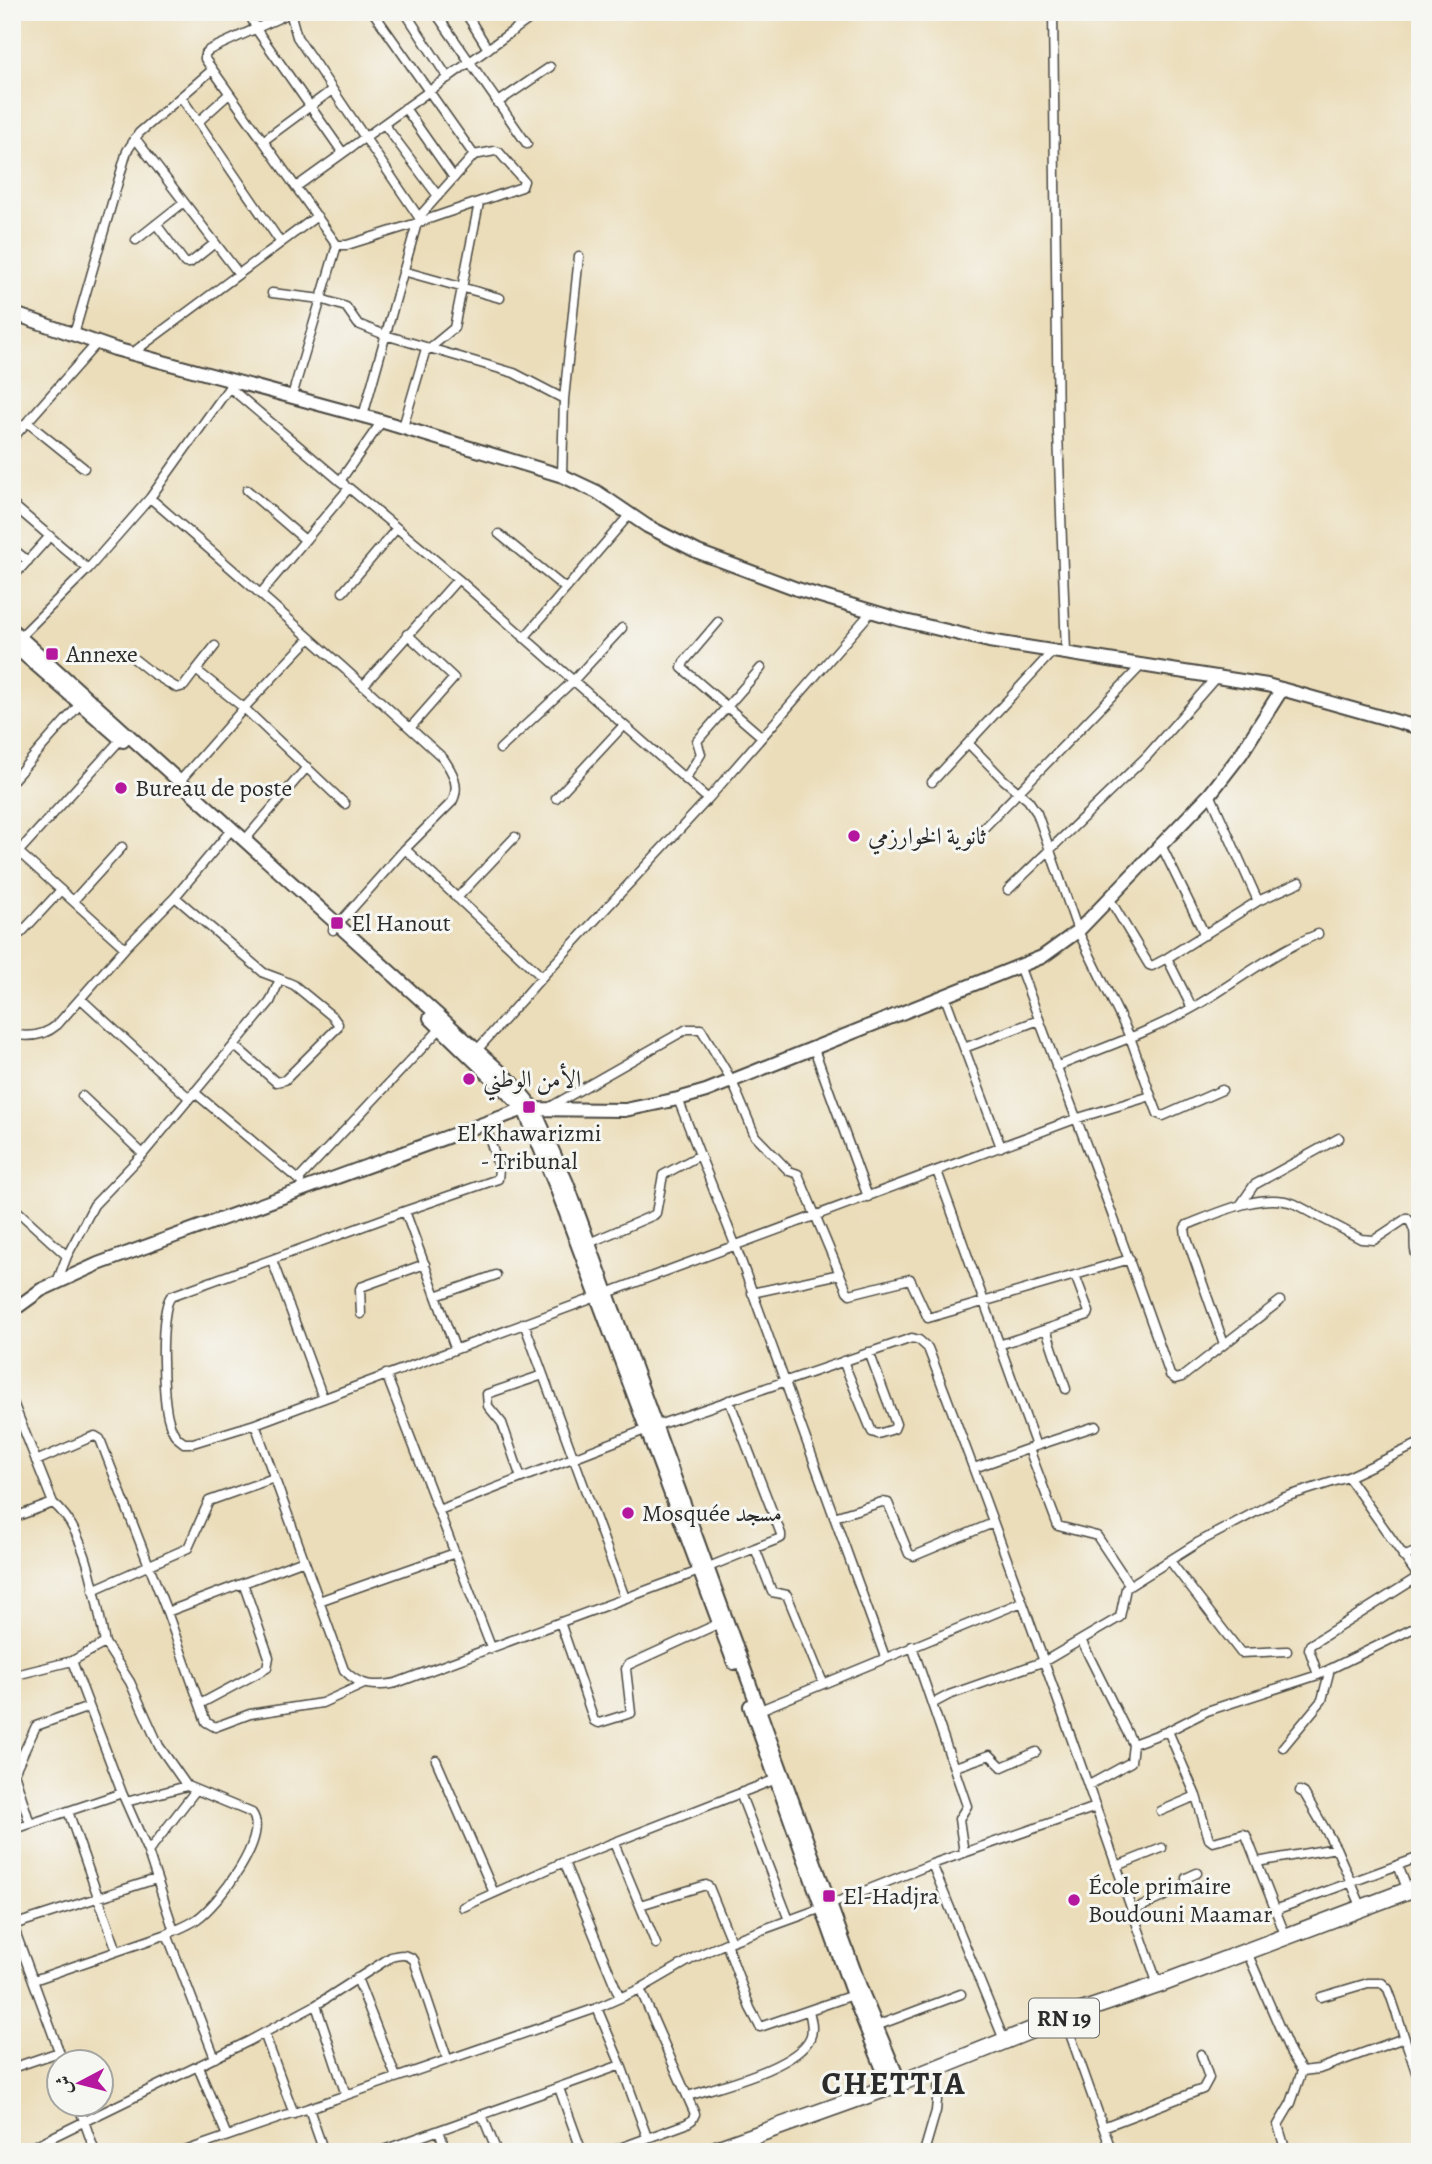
<svg xmlns="http://www.w3.org/2000/svg" width="1432" height="2164" font-family="Alegreya,Amiri,serif">
<style>
.lines{fill:none;stroke-linecap:round;stroke-linejoin:round}
.street-casing{stroke:#484640;stroke-width:11}
.secondary-casing{stroke:#484640;stroke-width:16}
.highway-casing{stroke:#484640;stroke-width:19}
.street{stroke:#fff;stroke-width:8}
.secondary{stroke:#fff;stroke-width:12}
.highway{stroke:#fff;stroke-width:16}
.poi-dot{fill:#b5179e;stroke:#f6f6f2;stroke-width:2.5}
.labels{text-anchor:middle;stroke-width:6;stroke-linejoin:round;paint-order:stroke}
.shield{fill:#f6f6f2;stroke:#686867;stroke-width:2}
.shield-label{font-size:23px;font-weight:bold;fill:#2b2b2b}
.poi-label{font-size:24px;fill:#2b2b2b;stroke:#f6f6f2;text-anchor:start}
.district-label{font-size:32px;font-weight:bold;letter-spacing:2px;fill:#2b2b2b;stroke:#f6f6f2}
</style>
<rect width="100%" height="100%" fill="#f6f6f2"/>
<filter id="ink" filterUnits="userSpaceOnUse"><feTurbulence type="fractalNoise" baseFrequency=".0143" numOctaves="2"/><feDisplacementMap in="SourceGraphic" scale="14" xChannelSelector="R" yChannelSelector="G"/><feConvolveMatrix kernelMatrix="1 2 1 2 8 2 1 2 1" color-interpolation-filters="sRGB"/></filter>
<filter id="wash" filterUnits="userSpaceOnUse"><feTurbulence type="fractalNoise" baseFrequency=".00686" numOctaves="4" result="noise"/><feDisplacementMap in="SourceGraphic" scale="28" xChannelSelector="R" yChannelSelector="G"/><feGaussianBlur stdDeviation="1.57" result="paint"/><feColorMatrix in="noise" values="0 0 0 0 0 0 0 0 0 0 0 0 0 0 0 0 0 1.4 0 .05"/><feComposite in="paint" operator="in"/></filter>
<g filter="url(#wash)">
<rect width="100%" height="100%" fill="#ebddb9"/>
</g>
<g filter="url(#ink)">
<g class="lines">
<defs>
<path id="street" d="M249,12l7,17 87,124
M292,12l-83,38 -4,4v5l132,186h10l70,-22
M293,12l-1,7 5,18 123,182
M373,12l101,143 -55,62
M405,12l43,66
M435,12l92,132
M465,12l23,37
M1053,12l5,420 8,220
M181,97l100,146
M497,103l53,-36
M405,108l49,70
M198,122l31,-28
M384,124l54,72
M135,138l104,136
M263,141l69,-51
M296,187l243,-175
M156,224l29,39h5l25,-20
M136,240l48,-38
M403,271l97,27
M272,293l49,6 25,8 12,17 27,11 129,38 50,26 -2,76
M74,334l53,-183 12,-18 73,-63
M131,354l186,-138
M229,387l111,94
M292,396l45,-151
M564,399l15,-143
M363,416l54,-193 105,-36 2,-6 -25,-29 -4,-1 -21,4
M27,422l57,46
M403,427l22,-75 29,-24 25,-125
M12,439l85,-96
M344,484l-4,-3 42,-60
M247,490l58,50
M150,498c99,85 197,172 293,260 9,13 18,28 9,44l-47,47 -72,81
M12,504l76,65
M499,534l67,55
M12,548l16,13
M12,578l38,-42
M343,592l54,-64
M261,593l88,-105 109,91 250,220
M718,622l-34,40 -2,6 80,69
M407,634l47,44 -44,50
M524,638l106,-124
M17,640l71,-71 62,-71 83,-116
M128,654l24,19 25,15 7,-2 12,-16 48,38 101,96
M196,670l19,-24
M363,686l95,-107
M500,749l73,-68 49,-53
M685,779l16,-25 -4,-13 64,-73
M12,781l68,-77
M179,782l65,-74 65,-69
M932,782l122,-132
M556,798l67,-72
M973,839l170,-175
M244,841l63,-74
M1161,845l44,90
M12,846l113,102
M405,849l137,128
M12,859l110,-121
M1008,890l139,-134 71,-81
M457,898l58,-61
M1109,898l40,67 3,1 15,-8
M73,901l49,-54
M1258,901l42,-19
M12,935l9,-2 40,-43
M1020,968c50,136 103,270 150,407l5,4 7,-2 98,-76
M945,997l56,150
M81,999l108,99
M1192,1008l-25,-50 91,-57 -48,-107
M12,1034c17,4 32,2 45,-9l68,-77 50,-51 56,-67
M234,1045l42,37 9,-2 52,-52 1,-4 -5,-7 -39,-32 -14,-6
M964,1048l75,-28
M814,1049l54,148
M477,1050l65,-73 166,-178 164,-188
M1056,1067c46,-19 95,-35 138,-60 41,-24 79,-55 124,-73
M194,1092l106,89
M82,1096l61,58
M1151,1096l7,18 5,2 59,-26
M678,1099l58,148 149,410
M550,1107l137,-78h14l31,52 23,55 34,35 9,3 49,117 3,3 60,-15 18,39 202,-59
M937,1171l99,275 -62,22
M299,1179l142,-151
M1241,1204l13,-19 85,-47
M12,1206l55,50
M405,1211l93,-32 1,-10 -14,-45
M589,1243l65,-28 2,-2 7,-38 37,-20
M272,1260l51,138
M57,1282l10,-26 27,-51 49,-51 127,-152 10,-23 -16,-6 -89,-76
M752,1293l88,-19
M436,1296l60,-21
M361,1314l-1,-25 1,-2 64,-23
M524,1323l101,275
M1046,1329l20,60
M1224,1344l-38,-108 -1,-8 2,-3c31,-12 76,-34 108,-21l66,35 13,1 33,-22c15,15 1,29 13,43
M999,1345l89,-30 1,-3 -14,-37
M843,1361l29,71 6,2 16,-5 2,-5 -27,-72
M386,1374l105,273
M12,1400l41,103 -41,15
M729,1400l52,134v4l-26,10
M255,1424l-62,19h-9c-8,-5 -13,-13 -15,-22 -7,-20 -10,-110 2,-125l234,-85 50,137
M1036,1446l60,-20
M1029,1449l29,77 39,10 32,48
M36,1461l53,-23 6,-2 5,3 67,173 39,110 9,5 35,-13 72,-11 42,-19
M1348,1477l72,-34
M521,1478l-19,-55 -14,-17 -1,-12 56,-19
M53,1503c35,28 43,98 52,140l-33,18
M439,1510l216,-84 257,-88 7,2 9,8c81,211 156,424 230,637
M834,1517l48,-15 6,1 21,51 5,2 79,-33
M1403,1557l17,-7
M1170,1561l71,92 46,-2
M93,1590l95,-42 21,-47 65,-23
M319,1601l136,-48
M167,1612l137,-52
M560,1622l34,99 5,2 32,-10 -5,-44 2,-4 94,-43
M1081,1640l52,104 -2,18 -42,23
M105,1643l25,39 29,64 28,40
M912,1646l20,58 17,-9 96,-34 75,-44 6,-29 73,-46 83,-44 66,-21 72,102
M1318,1675l-9,-26 1,-4 108,-68
M12,1676l60,-15 50,132 26,59 26,79
M823,1683l-36,-88 -15,-3 -17,-44 -56,23 -303,112c-21,4 -36,4 -52,-13l-89,-246 820,-305 76,-23 -21,-59 -52,-106 -41,-118 -9,-13 -24,-20 -36,-37
M200,1704l67,-36 2,-11 -26,-74
M932,1704l35,102 -8,13 5,34
M760,1710l262,-108
M1168,1731l39,-20 111,-36 102,-50
M1133,1744l35,-13 28,65 13,43 4,3 30,-8 3,1 40,102
M1283,1747l39,-47 8,-31
M436,1760l58,133
M955,1767l35,-12 12,12 34,-15
M1300,1791l4,2 32,55
M740,1793l49,127
M126,1802l61,-16 65,27c18,25 -35,92 -55,106 -9,7 -20,10 -30,15
M68,1811l49,140
M1161,1811l35,-15
M30,1824l-16,-51 22,-47 53,-19
M12,1830l110,-37
M614,1843l42,101
M148,1852l48,-62
M1257,1862l79,-14 26,60
M932,1864l72,176
M1398,1865l10,26
M1117,1866l45,-18
M640,1905l66,-20 3,2 22,54
M463,1907l101,-45
M1275,1910l145,-53
M1132,1911l50,-23 5,-3 -1,-7 11,-5
M12,1923l51,139
M13,1925l143,-46
M726,1943l24,65 10,19 93,-32
M1247,1952l44,102 11,17 17,-2 85,-31
M357,1978l39,99
M34,1980l133,-46 48,124
M1321,1997l47,-14h14l6,6 4,11 28,84
M620,1998l-56,-136 215,-84
M316,2005l30,90
M597,2008l24,57 26,72
M1064,2017l48,135
M876,2026l85,-32
M264,2033l30,81
M198,2067l29,69
M12,2068l47,-16
M559,2088l23,64
M688,2096c30,-10 108,-28 122,-58 4,-8 1,-19 -1,-27
M78,2104l17,48
M309,2109l15,43
M482,2115l15,37
M1103,2127l100,-38 6,-11 -8,-24
M439,2130l7,22
M22,2152l227,-111 67,-36 75,-48c8,-2 16,-4 23,3l33,98
M182,2152l415,-144 43,-19 55,-32 31,-14 96,-35 110,-44 164,-57
M378,2152l243,-87
M609,2152l77,-28 6,-4 3,-6 -55,-125
M924,2152l12,-41 4,-44
M1286,2152l-8,-27 13,-22 11,-32"/>
<path id="secondary" d="M12,313l103,36 259,70 189,57 34,16 50,34 51,26 99,37 104,31 88,21 278,44 153,43
M12,630l501,453 21,26 33,74 295,809 38,91
M12,644l111,97
M430,1018l94,91 32,78 178,476
M12,1311l29,-21 57,-26 426,-155 101,1 53,-11 28,-8 336,-134 36,-26 132,-137 31,-40 41,-65
M750,1706l103,289 37,92"/>
<path id="highway" d="M708,2152l182,-65 174,-70 94,-32 262,-99"/>
</defs>
<use href="#street" class="street-casing"/>
<use href="#secondary" class="secondary-casing"/>
<use href="#highway" class="highway-casing"/>
<use href="#street" class="street"/>
<use href="#secondary" class="secondary"/>
<use href="#highway" class="highway"/>
</g>
</g>
<g class="poi-dot">
<rect x="45" y="647" width="14" height="14" rx="3.5"/>
<circle cx="121" cy="788" r="7"/>
<circle cx="854" cy="836" r="7"/>
<rect x="330" y="916" width="14" height="14" rx="3.5"/>
<circle cx="469" cy="1079" r="7"/>
<rect x="522" y="1100" width="14" height="14" rx="3.5"/>
<circle cx="628" cy="1513" r="7"/>
<rect x="822" y="1889" width="14" height="14" rx="3.5"/>
<circle cx="1074" cy="1900" r="7"/>
</g>
<g class="labels">
<rect class="shield" x="1029" y="1998.5" width="70" height="39" rx="5"/>
<g class="shield-label">
<text x="1064" y="2026">RN 19</text>
</g>
<g class="poi-label">
<text x="66" y="662">Annexe</text>
<text x="135" y="796">Bureau de poste</text>
<text x="868" y="844">ثانوية الخوارزمي</text>
<text x="351" y="931">El Hanout</text>
<text x="483" y="1087">الأمن الوطني</text>
<text x="529" y="1141" text-anchor="middle">El Khawarizmi<tspan x="529" dy="28">- Tribunal</tspan></text>
<text x="642" y="1521">Mosquée مسجد</text>
<text x="1088" y="1894">École primaire<tspan x="1088" dy="28">Boudouni Maamar</tspan></text>
<text x="843" y="1904">El-Hadjra</text>
</g>
<g class="district-label">
<text x="894" y="2094">CHETTIA</text>
</g>
</g>
<rect width="1432" height="2164" fill="none" stroke="#f6f6f2" stroke-width="42"/>
<g transform="translate(80 2083) rotate(263)"><circle r="33" fill="#f6f6f2" stroke="#a5a5a2" stroke-width="2"/>
<path d="M0-5L12 26L0 18L-12 26Z" fill="#b5179e"/>
<text y="-10" font-size="19" font-weight="bold" text-anchor="middle" fill="#2b2b2b">ش</text>
</g>
</svg>
